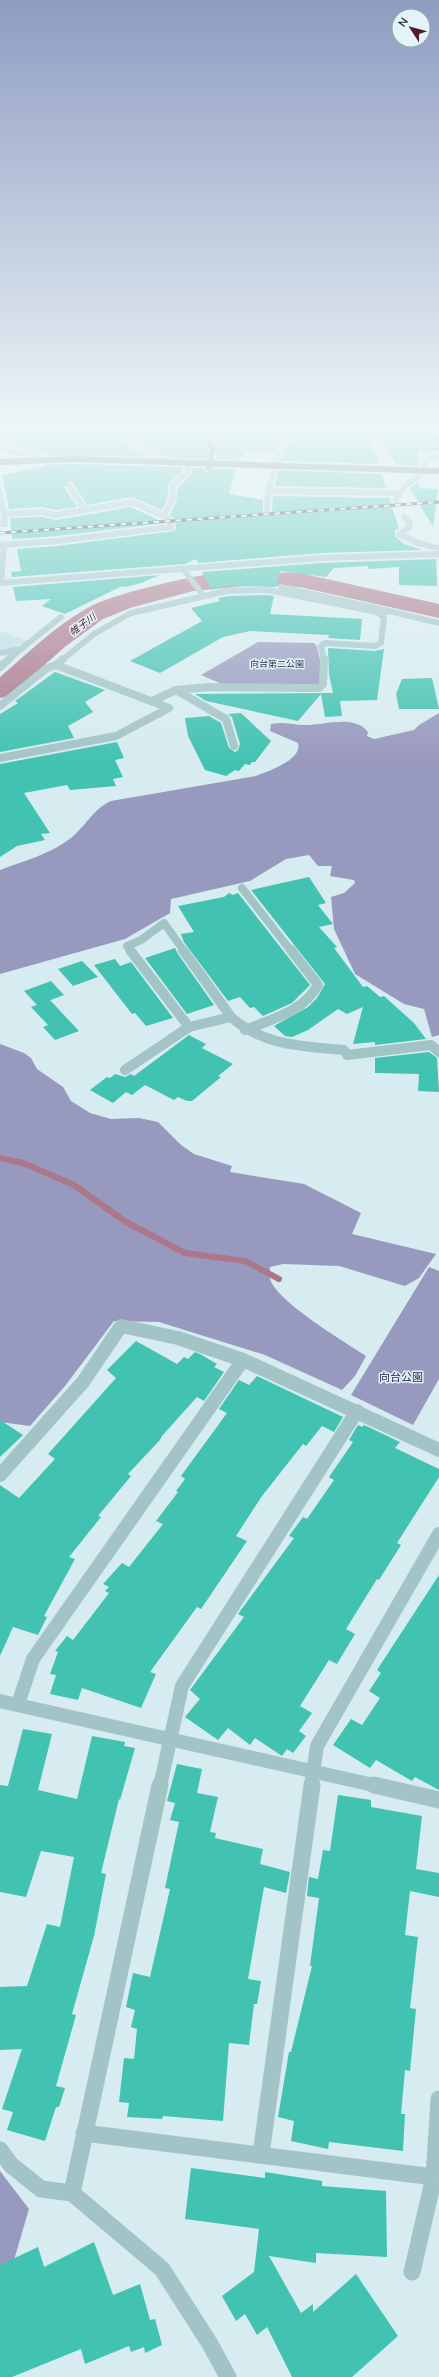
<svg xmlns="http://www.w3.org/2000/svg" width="439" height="2377" font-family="'Nunito Sans','Noto Sans JP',sans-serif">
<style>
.green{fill:#9899be}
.plaza{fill:#bee0e7}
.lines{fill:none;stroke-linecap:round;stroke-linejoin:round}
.stream{stroke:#ab7789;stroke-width:6}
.river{fill:#ab7789;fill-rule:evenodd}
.building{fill:#42c2b1}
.pedestrian-far1{stroke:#a3c4c7;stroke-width:6}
.pedestrian{stroke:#a3c4c7;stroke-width:8}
.minor-far4{stroke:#a3c4c7;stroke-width:6}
.minor-far3{stroke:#a3c4c7;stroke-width:8}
.minor-far2{stroke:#a3c4c7;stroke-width:10}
.minor-far1{stroke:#a3c4c7;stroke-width:14}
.minor{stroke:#a3c4c7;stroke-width:17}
.tertiary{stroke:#a3c4c7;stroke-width:6}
.primary{stroke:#567473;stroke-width:6}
.trunk{stroke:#496462;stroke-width:6}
.rail-casing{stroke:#253231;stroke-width:3}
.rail{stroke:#e2f4f8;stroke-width:2;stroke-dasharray:5.5;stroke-linecap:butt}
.labels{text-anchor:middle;stroke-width:3;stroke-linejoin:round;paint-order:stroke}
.far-park-label{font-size:9px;fill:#2a2a50;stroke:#e2f4f8}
.far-water-label{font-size:10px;font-style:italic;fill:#521c2d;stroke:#e2f4f8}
.park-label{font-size:11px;fill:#2a2a50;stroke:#e2f4f8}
</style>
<rect width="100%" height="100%" fill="#d7ecf0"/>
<path class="green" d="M258,642l56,1 3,3c2,11 9,31 0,40l-95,-2 -21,-9z
M439,713v322l-7,2 -8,-28 -20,-5 -49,-30 -21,-45 -3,-32 13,-4 11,-10 -1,-3 -24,-4 2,-10h-14l-9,-11 -23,4 -36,22 -79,18 -1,14 -45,26 -125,35v-104c23,-9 51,-16 71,-32 15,-12 22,-29 40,-37l145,-25c12,-5 47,-16 42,-33l-28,-12 1,-7c11,-3 23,1 34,1 19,0 50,-11 63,7l-1,4 7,3 40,-9 5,-5z
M0,1044l24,9 7,5 6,11 26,18 8,14 19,12 21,6 28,-1 19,4 23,23 13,9 38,12 -2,6 74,12 57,29 -9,21 84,20 -17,24 -14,8 -66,-20 -56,-2 -13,3c0,4 -1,9 0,12 7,23 75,63 96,77l-11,20 -13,14 -77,-35 -106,-33 -45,-1 -49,65 -35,40 -30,-4z
M429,1267l10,4v108l-26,46 -62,-30z
M0,2171l29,38 -29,99z"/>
<path class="plaza" d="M0,632l6,1 22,8 -14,7 -14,3z"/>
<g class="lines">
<path class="stream" d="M0,1158l23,5 51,22 52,37 59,31 60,8 34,18"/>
<path class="river" d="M236,571l64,2 139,31v14l-139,-31 -43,-2 -64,6 -63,17 -27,11 -37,27 -57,50 -9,2v-21c28,-24 54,-50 86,-68 15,-9 32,-13 48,-18 34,-9 67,-17 102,-20z"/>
</g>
<path class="building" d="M14,430h107l7,16 22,11 -104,-2 -10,-6 -36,-12v-5z
M131,430h66l11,20 -2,9 -33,-1 -38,-19z
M208,430h78l-12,22 -29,-1 -1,5 -5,1 -1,3 -22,-1 1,-12z
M296,430h72l11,34 -99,-3z
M376,430h33l30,4v17h-21l1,15 -22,-1z
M0,447l28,9h-9l-19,-6z
M74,464l109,3v3l-14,13 -2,16 -5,11 -30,-13 -45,8 -14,-22 -4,-2 -5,6 13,20 -21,3 -15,-3 -32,2 -7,-34 43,-9 -2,-1z
M193,468h11l4,5 6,-5 22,1 -7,25 34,6v13l3,3 6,-4 1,-16 116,2 10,30 -4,3v5l9,8 18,6 -101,3 -123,10 -2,-4 -11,5 -173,13 -1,-5 10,-1 -4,-22 40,-3 117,-15 2,-3 -1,-8 -5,-5 6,-13 2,-15 13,-12z
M279,470l103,4 4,14 -111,-2z
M419,481v7l19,1 -5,38 -23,-39z
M131,507l34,16 -108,13 -44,3 -1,-2 -2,-19 31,-1 16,3z
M436,559l1,27 -38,-1v-18l-30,2 -1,-3 -34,2 -8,9 -46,-6 -4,16 -49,-1 -15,4 -10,-18 119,-9z
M160,575l-19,8 -15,4 -4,-1 -57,28 -23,-8 9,-7 -35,2 -3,-14z
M268,595l6,1 -4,18 92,5 -2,21 -32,-2 1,-3 -79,-4 -27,6 -63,36 -30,-12 72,-40 -11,-13 29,-7 -2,-3 10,-2z
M328,648l47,3 9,-2 -7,51 -37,1 2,15 -17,1 -4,-23 -23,27 -92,-20 -11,-7 138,-1 -4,-19z
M55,672l50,18 -20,12 8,10 -25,14 6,12 -74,14v-38l18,-11 -3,-2z
M432,678l7,31h-40l-3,-15 6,-15z
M241,713l30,28 -16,21h-3l-2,3 -5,-1 -6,7 -4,-1 -9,6 -21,-6 -17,-34 -3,-18 24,-2 12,7 8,25 6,4 3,-2 2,-6 -8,-27 -4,-3z
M117,742l7,16 -9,2 8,17 -10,2 3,7 -46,4 -3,-5 -43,8 26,40 -9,1 4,6 -28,6 -17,11v-93z
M309,877l17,26 -8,2 15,19 -14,3 18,20 -3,1 29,39 4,-1 13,11 4,-1 30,27 12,16 -51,6v-3l-22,2 10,-37 -16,7 -9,-5 -30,21 -16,7 -7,-1 -11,-10 34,-19 9,-9 8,-14 -74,-94z
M229,893l4,2 5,-2 72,92 -18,18 -29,13 -9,-9 -4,1 -10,-11 -12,4 -44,-59 -3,-8 13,-2 -16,-26 46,-9z
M175,948l3,6 36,51 -27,9 -42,-56z
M115,959l5,7 11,-4 42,56 -27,8 -11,-13 -3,1 -38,-49z
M82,961l16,16 -25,9 -15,-17z
M51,981l13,14 -27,10 -13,-14z
M50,1000l14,15 15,16 -24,9 -12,-13 5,-2 -17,-18z
M189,1035l17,9 -4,4 31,16 -15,12 3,1 -29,24h-5l-9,-4 -4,3 -29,-15 -13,10 -6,-3 -13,11 -23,-13 17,-13 3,1 5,-4 10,3 6,-3 3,2z
M429,1052l8,6 2,34 -21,-1 1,-17 -44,-1v-15z
M136,1341l41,23 7,-7 4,2 7,-7 5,2 17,10 -3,3 10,5 -20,29 -7,-4 -35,39 -2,4 -32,34 3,2 -33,40 3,1 -32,40 6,2 -31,57 3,1 -9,18 -25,-8 -13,29v-171l19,13 36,-39 -7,-5 68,-76 -9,-8z
M257,1376l86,41 -9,15 -12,-6 -16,20 -3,-2 -41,52 -26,40 11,5 -46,68 -4,-2 -47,65 6,2 -15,34 -59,-20 -4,12 -28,-6 6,-19 -6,-1 8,-22 -3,-1 12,-15 6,4 36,-47 -4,-2 4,-4 -6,-3 19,-21 7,4 34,-43 -7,-3 22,-29 -2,-1 9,-12 -4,-3 46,-63 -8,-4 20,-29 10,5z
M0,1420l23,15 -23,22z
M358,1425l4,2 2,-2 36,17 -5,6 44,21v8l-42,66 4,2 -22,35 -2,-1 -31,50 9,5 -18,30 -8,-4 -29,46 12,7 -13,18 7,5 -13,17 -6,-4 -5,7 -27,-18 -5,7 -22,-17 -10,12 -33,-23 15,-18 -10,-9 54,-73 -6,-3 56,-76 -5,-2 14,-19 4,2 27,-39 -5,-3 24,-35 -4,-2z
M439,1575v215l-24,-13 -3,4 -36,-21 -6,8 -37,-23 18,-26 11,6 18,-27 -11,-7 12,-18 -4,-3z
M23,1729l29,5 -14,56 39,9 15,-63 33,6 -1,4 11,2 -15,52 -1,-1 -18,74 5,1 -12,62 -22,78 4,1 -20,71 9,2 -6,19h-3l-11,34 -38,-11 6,-18 -11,-3 20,-60 -22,1v-63l27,-1 20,-62 13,3 14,-70 -33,-6 -15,46 -26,-5v-107l8,1z
M177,1764l25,5 -5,24 21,4 -8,35 6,1 -1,5 48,11 -3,15 30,8 -4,21 -22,-6 -16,92 13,2 -4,23h-3l-5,41 -20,-2 -6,78 -60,-5 -1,3 -35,-2 2,-14 -10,-1 5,-44 10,1 3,-30 -6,-2 4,-17 -9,-3 7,-34 17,4 20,-88 -5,-1 14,-66 -9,-2 5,-17 -8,-2z
M338,1795l33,5v7l51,9 -6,53 23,4v24l-29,-6 -5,44 13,2 -8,71 6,1 -6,62 -5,-1 -4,44h4l-2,37 -74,-9 -1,7 -37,-8 3,-20 -16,-4 11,-65h2l21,-86h-2l9,-68 -12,-2 2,-19 9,2 5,-29 7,1z
M191,2168l74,10v-6l57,9v5l64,5 1,66 -71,-4v10l-47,-7 32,57 12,-9v8l43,-38 42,62 -46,41h-60l-25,-50 -10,8 -12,-21 -9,7 -14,-25 32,-24 5,-43 -74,-10z
M94,2242l19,53 27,-11 10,36 5,-1 7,26 -17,8 -1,-6 -13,5 -2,-6 -44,18 -4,-15 -69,28h-12v-112l38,-18 6,20z"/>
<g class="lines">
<path class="pedestrian-far1" d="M281,587l108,24
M8,660l13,-11"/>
<path class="pedestrian" d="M0,667l9,-8"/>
<path class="minor-far4" d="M126,430l5,12 39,19
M0,442l34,11 10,7
M273,465l18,-35
M69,486l16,24
M268,491l130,2
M0,492l4,22
M396,500l9,-14 20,-16 1,-10 13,-4
M267,511l1,-20 6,-20
M404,517l6,6 -1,5 -10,6 19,9 21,5
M0,524h5l-1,-10 37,-2 15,3 76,-13 32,14
M0,545l57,-4 114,-14 -1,-6 -6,-5 8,-16 1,-15 15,-13v-5
M183,569l20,26
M1,583l3,-38
M382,614l7,-3 50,12
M0,653l21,-4 40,-32
M62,660l32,-26 37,-21 96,-22 41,-1 109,22 7,5 -3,26 -6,3 -50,-3 -4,3 3,14"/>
<path class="minor-far3" d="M176,690l33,-3 110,1 4,-4 1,-25
M152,701l24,-11 50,29 8,27
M0,706l47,-38 9,-3
M0,758l116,-22 53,-28 -113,-43 7,-6
M242,888l49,63
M131,951l-4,-5 14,-6 23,-17 20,28"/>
<path class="minor-far2" d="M130,950l59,77 42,-10
M183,950l48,67
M231,1017c32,29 72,29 113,33l3,5 84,-10 8,7
M245,1030c27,-11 58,-18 73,-45l-27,-35
M125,1070l64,-43"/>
<path class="minor-far1" d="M0,1475l83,-93 38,-56 57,12 65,22 196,90
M0,1701l378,85
M18,1704l15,-45 210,-299
M160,1786l22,-100 175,-275
M311,1786l6,-40 122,-212"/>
<path class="minor" d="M160,1785l-88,408 90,76 48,75 18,33
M374,1785l65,15
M84,2133l350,44
M0,2150l11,15 30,24 31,4
M261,2154l51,-369
M412,2272l22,-95 5,-78"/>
<path class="tertiary" d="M0,583l321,-25 118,-4"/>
<path class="primary" d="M202,430l11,19 -4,19"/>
<path class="trunk" d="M0,462l74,-3 365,12"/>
<defs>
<path id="rail" d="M0,533l439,-31"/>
</defs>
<use href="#rail" class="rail-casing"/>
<use href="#rail" class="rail"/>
</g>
<linearGradient id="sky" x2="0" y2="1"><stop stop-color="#8f9cc2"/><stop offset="0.56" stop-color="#edf6f8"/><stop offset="1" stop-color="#edf6f8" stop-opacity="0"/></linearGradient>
<rect width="439" height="763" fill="url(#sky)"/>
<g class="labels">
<g class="far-park-label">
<text x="277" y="667">向台第二公園</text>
</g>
<g class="far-water-label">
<text transform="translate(82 624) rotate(-37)" y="4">帷子川</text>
</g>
<g class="park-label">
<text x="401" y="1381">向台公園</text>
</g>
</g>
<g transform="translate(411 28) rotate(306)"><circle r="19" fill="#e2f4f8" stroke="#96a6a8"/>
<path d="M0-3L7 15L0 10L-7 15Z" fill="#521c2d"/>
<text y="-6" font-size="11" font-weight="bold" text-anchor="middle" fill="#253231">N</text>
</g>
</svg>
